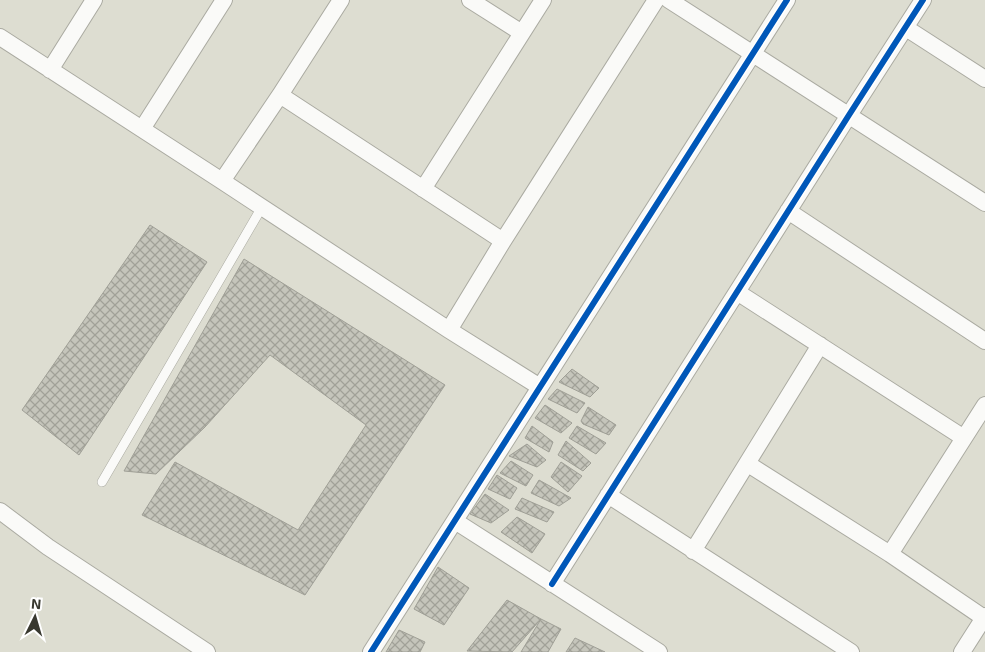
<svg xmlns="http://www.w3.org/2000/svg" width="985" height="652" font-family="'Exo 2',sans-serif">
<style>
.building{fill:url(#building-cross-hatch);stroke:#9f9f96}
.lines{fill:none;stroke-linecap:round;stroke-linejoin:round}
.lane-casing{stroke:#aaaaa1;stroke-width:10}
.street-casing{stroke:#aaaaa1;stroke-width:18}
.lane{stroke:#fafaf8;stroke-width:9}
.street{stroke:#fafaf8;stroke-width:16}
.cycleway-casing{stroke:#fff;stroke-width:9}
.cycleway{stroke:#0057b8;stroke-width:6}
</style>
<defs>
<pattern id="building-cross-hatch" width="8" height="8" patternUnits="userSpaceOnUse" patternTransform="scale(1.25)"><rect width="8" height="8" fill="#c5c5bb"/><path d="M0 0l8 8M0 8l8-8" fill="none" stroke="#a1a198"/></pattern>
</defs>
<rect width="100%" height="100%" fill="#ddddd1"/>
<path class="building" d="M150,225l57,37 -128,193 -57,-45z
M244,259l201,126 -140,210 -163,-80 33,-53 123,68 68,-105 -96,-70 -65,72 -49,47 -32,-3z
M572,369l27,19 -9,9 -31,-15z
M557,389l28,14 -8,10 -29,-14z
M545,405l27,18 -11,10 -26,-15z
M588,407l28,18 -7,10 -26,-11 -2,-3z
M532,426l21,16 -4,10 -24,-14z
M577,426l29,17 -10,11 -27,-16z
M566,441l25,22 -8,8 -25,-16z
M527,444l19,16 -9,7 -28,-11z
M511,461l22,14 -7,11 -26,-13z
M561,462l21,14 -14,16 -17,-15z
M497,475l20,13 -7,11 -22,-10z
M539,480l32,18 -12,8 -28,-13z
M485,494l24,16 -18,13 -21,-9z
M522,498l32,14 -7,10 -32,-13z
M517,517l28,17 -13,19 -31,-21z
M438,567l31,21 -25,37 -30,-16z
M507,600l34,19 -29,33 -45,-1z
M541,619l20,10 -13,23h-27z
M399,630l26,12 -5,10h-34z
M575,638l30,14h-39z"/>
<g class="lines">
<defs>
<path id="lane" d="M102,482l160,-275"/>
<path id="street" d="M470,0l52,33
M669,0l316,203
M906,28l79,51
M0,37l222,144 227,149 91,57
M50,70l44,-70
M280,95l223,146
M142,129l82,-129
M222,181l58,-86 61,-95
M423,189l120,-189
M788,211l197,130
M737,292l227,146
M449,330l54,-89 153,-241
M748,464l142,90 94,64
M608,495l243,157
M0,511l48,36 159,105
M455,521l204,131
M693,551l127,-206
M890,554l95,-149
M552,584l297,-469 74,-115
M371,652l416,-652
M962,652l23,-36"/>
</defs>
<use href="#lane" class="lane-casing"/>
<use href="#street" class="street-casing"/>
<use href="#lane" class="lane"/>
<use href="#street" class="street"/>
<defs>
<path id="cycleway" d="M552,584l297,-469 74,-115
M371,652l416,-652"/>
</defs>
<use href="#cycleway" class="cycleway-casing"/>
<use href="#cycleway" class="cycleway"/>
</g>
<g transform="translate(35 617) rotate(5)" stroke="#ffffff" stroke-width="4" paint-order="stroke">
<path d="M0-4L9 19L0 12L-9 19Z" fill="#38382f"/>
<text y="-8" font-size="14" font-weight="bold" text-anchor="middle" fill="#38382f">N</text>
</g>
</svg>
